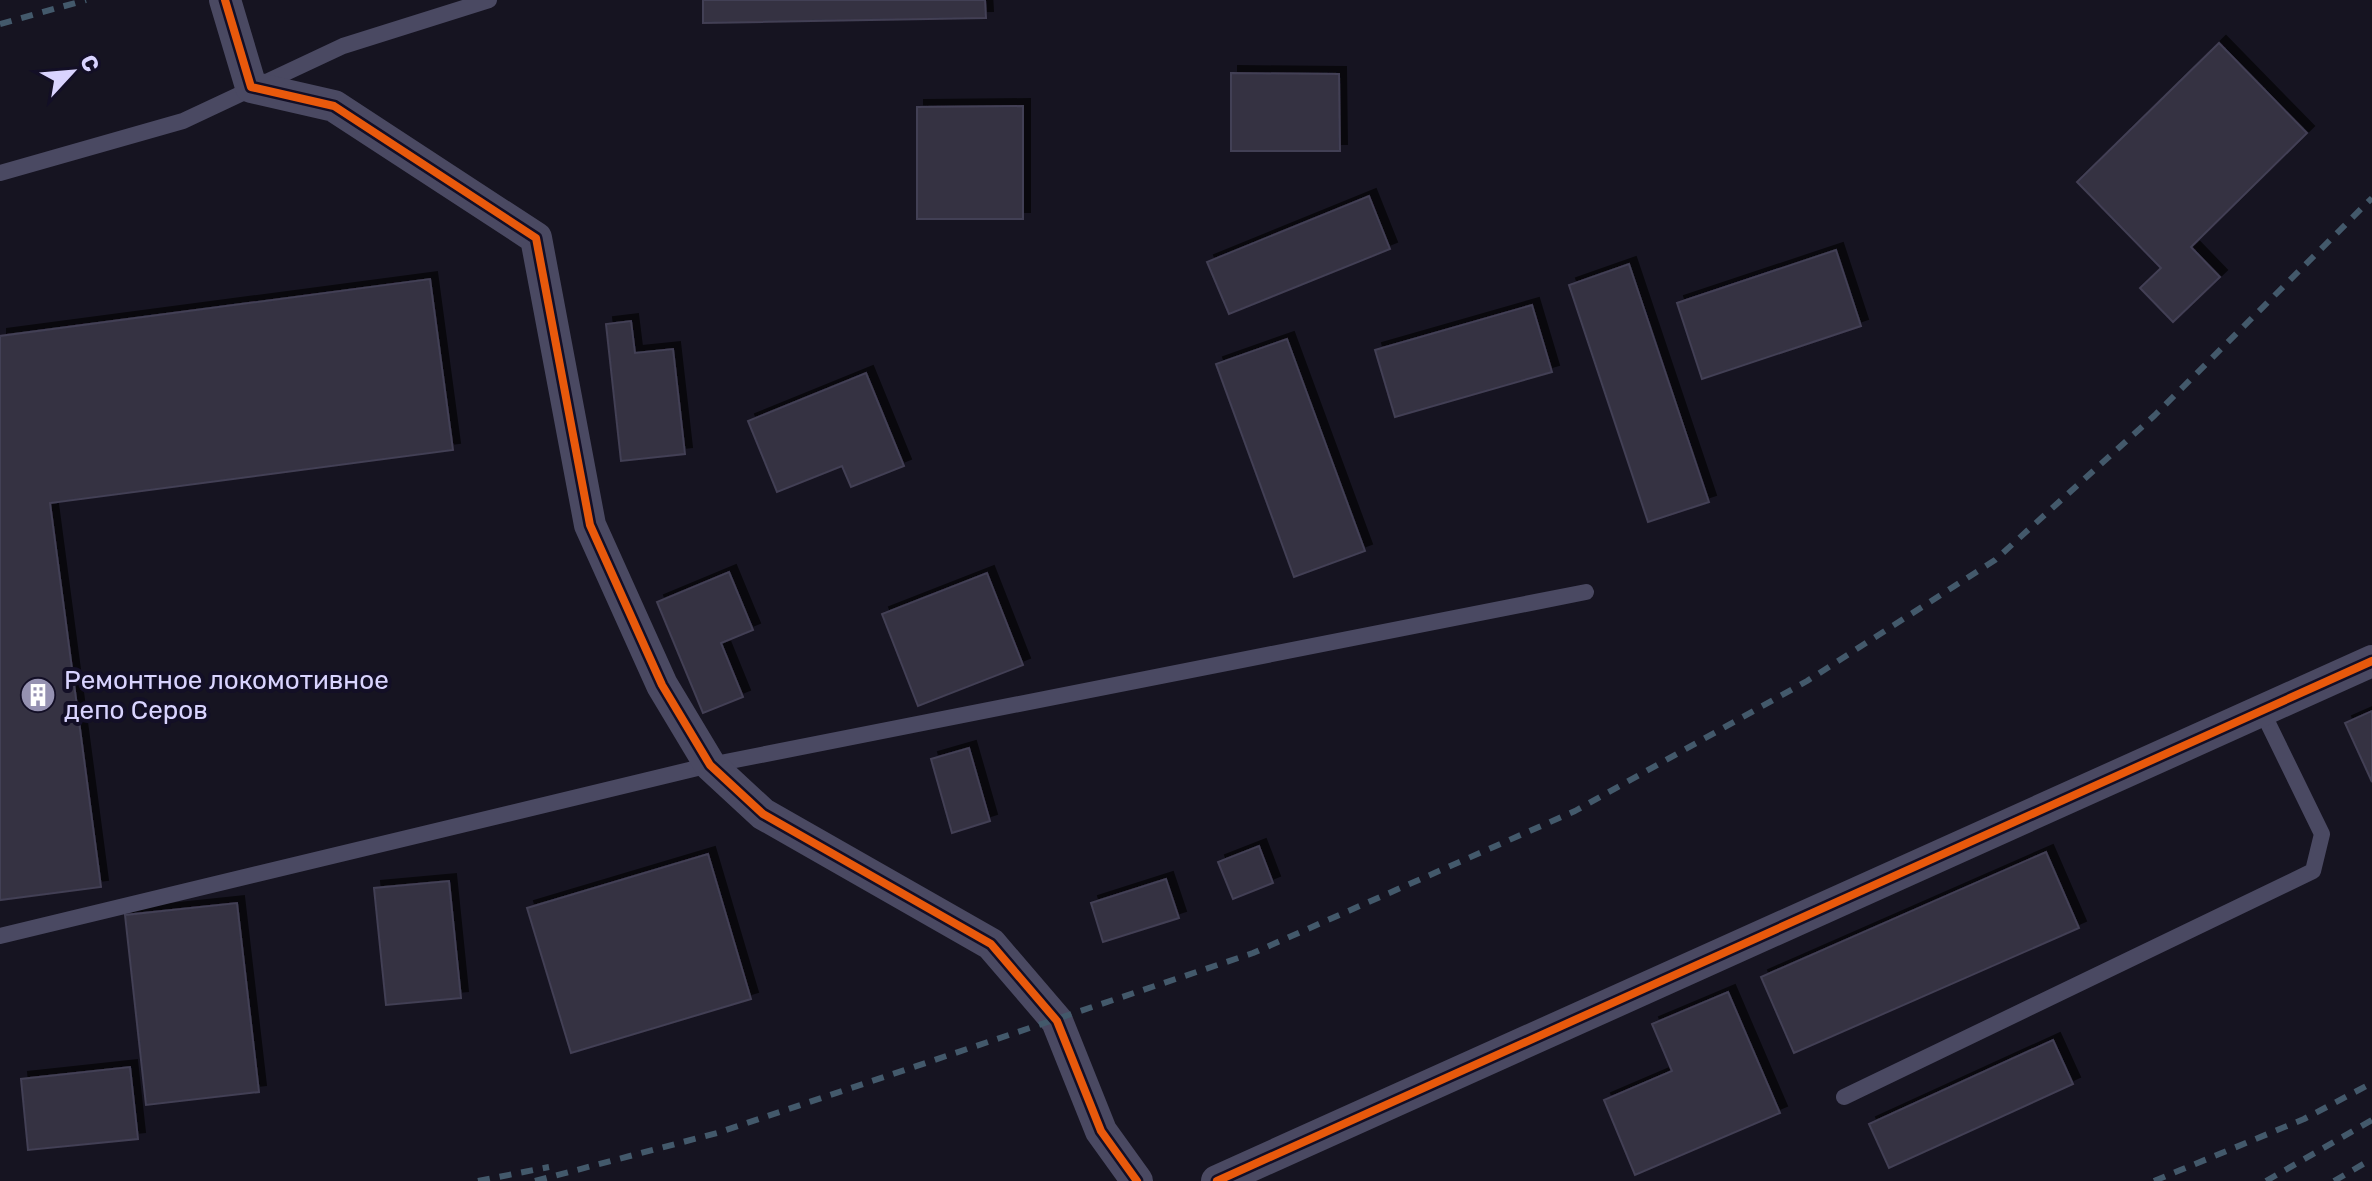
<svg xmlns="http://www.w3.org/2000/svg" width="2372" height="1181" font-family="Rubik,sans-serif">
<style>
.building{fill:#343243;stroke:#433f54;stroke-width:2;filter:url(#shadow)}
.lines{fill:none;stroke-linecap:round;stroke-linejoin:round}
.lane{stroke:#4a4962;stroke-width:16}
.street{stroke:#4a4962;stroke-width:32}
.rail{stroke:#43596b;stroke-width:6;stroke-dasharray:12 10;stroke-linecap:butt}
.cycleway-casing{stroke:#130f26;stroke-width:13}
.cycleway{stroke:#e8590c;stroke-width:8}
.labels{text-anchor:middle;stroke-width:8;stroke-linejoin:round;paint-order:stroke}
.poi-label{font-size:26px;fill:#d9d4ff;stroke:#130f26;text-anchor:start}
</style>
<defs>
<filter id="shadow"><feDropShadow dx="7" dy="-7" stdDeviation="0" flood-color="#0009"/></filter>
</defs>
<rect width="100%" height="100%" fill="#161421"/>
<path class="building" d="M703,0h282l1,18 -283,5z
M2219,43l88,90 -116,114 29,30 -47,45 -33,-34 21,-20 -84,-86z
M1231,73l108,1 1,77h-109z
M1023,106v113h-106v-112z
M1369,196l21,53 -161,65 -22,-52z
M1836,250l25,76 -159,53 -25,-76z
M1629,264l80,238 -61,20 -79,-237z
M430,279l23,171 -403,53 51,384 -101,13v-564z
M1532,305l20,67 -157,45 -20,-67z
M631,321l4,32 38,-4 12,105 -64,7 -15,-137z
M1287,339l78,212 -71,26 -78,-213z
M866,373l38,93 -53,21 -9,-21 -65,26 -29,-71z
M729,572l24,58 -32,13 22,54 -40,16 -46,-111z
M987,573l36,92 -105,41 -36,-92z
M2372,711v71l-27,-59z
M969,748l21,73 -38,12 -21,-74z
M1259,846l14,37 -40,16 -15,-37z
M2046,852l33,76 -285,125 -33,-76z
M708,854l43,145 -180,54 -44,-145z
M1166,879l13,39 -76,24 -12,-39z
M449,881l12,117 -75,7 -12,-117z
M237,903l22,189 -113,13 -21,-190z
M1728,992l52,121 -145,62 -31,-75 68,-29 -20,-47z
M2053,1040l20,44 -184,84 -20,-44z
M130,1067l8,72 -110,11 -7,-71z"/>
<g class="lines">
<path class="lane" d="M0,173l183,-52 160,-75 146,-46
M0,936l710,-171 876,-173
M1844,1097l469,-226 9,-37 -60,-123"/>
<path class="street" d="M225,0l26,87 83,19 202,132 54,287 72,160 48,80 53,49 228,130 66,77 44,110 36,50
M1217,1181l1155,-520"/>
<path class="rail" d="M0,24l86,-24
M478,1181l71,-14
M535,1181l182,-48 536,-180 322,-142 232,-130 188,-121 160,-145 217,-217
M2154,1181l150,-62 68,-36
M2266,1181l106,-61
M2334,1181l38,-22"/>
<defs>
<path id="cycleway" d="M225,0l26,87 83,19 202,132 54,287 72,160 48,80 53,49 228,130 66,77 44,110 36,50
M1217,1181l1155,-520"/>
</defs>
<use href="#cycleway" class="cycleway-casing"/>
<use href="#cycleway" class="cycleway"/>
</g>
<defs>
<symbol id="building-disc" viewBox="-11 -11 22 22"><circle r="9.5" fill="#9591b1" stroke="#130f26"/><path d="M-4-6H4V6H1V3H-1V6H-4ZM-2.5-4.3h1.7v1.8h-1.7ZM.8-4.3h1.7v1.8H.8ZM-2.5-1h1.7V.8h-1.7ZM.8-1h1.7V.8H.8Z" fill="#fff"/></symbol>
</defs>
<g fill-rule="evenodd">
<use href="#building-disc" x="18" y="675" width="40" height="40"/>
</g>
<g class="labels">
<g class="poi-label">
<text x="64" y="689">Ремонтное локомотивное<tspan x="64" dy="30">депо Серов</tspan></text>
</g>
</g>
<g transform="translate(72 72) rotate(64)" stroke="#130f26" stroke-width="6" paint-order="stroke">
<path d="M0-6L14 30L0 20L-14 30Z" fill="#d9d4ff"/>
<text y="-12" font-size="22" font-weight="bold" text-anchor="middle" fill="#d9d4ff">С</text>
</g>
</svg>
